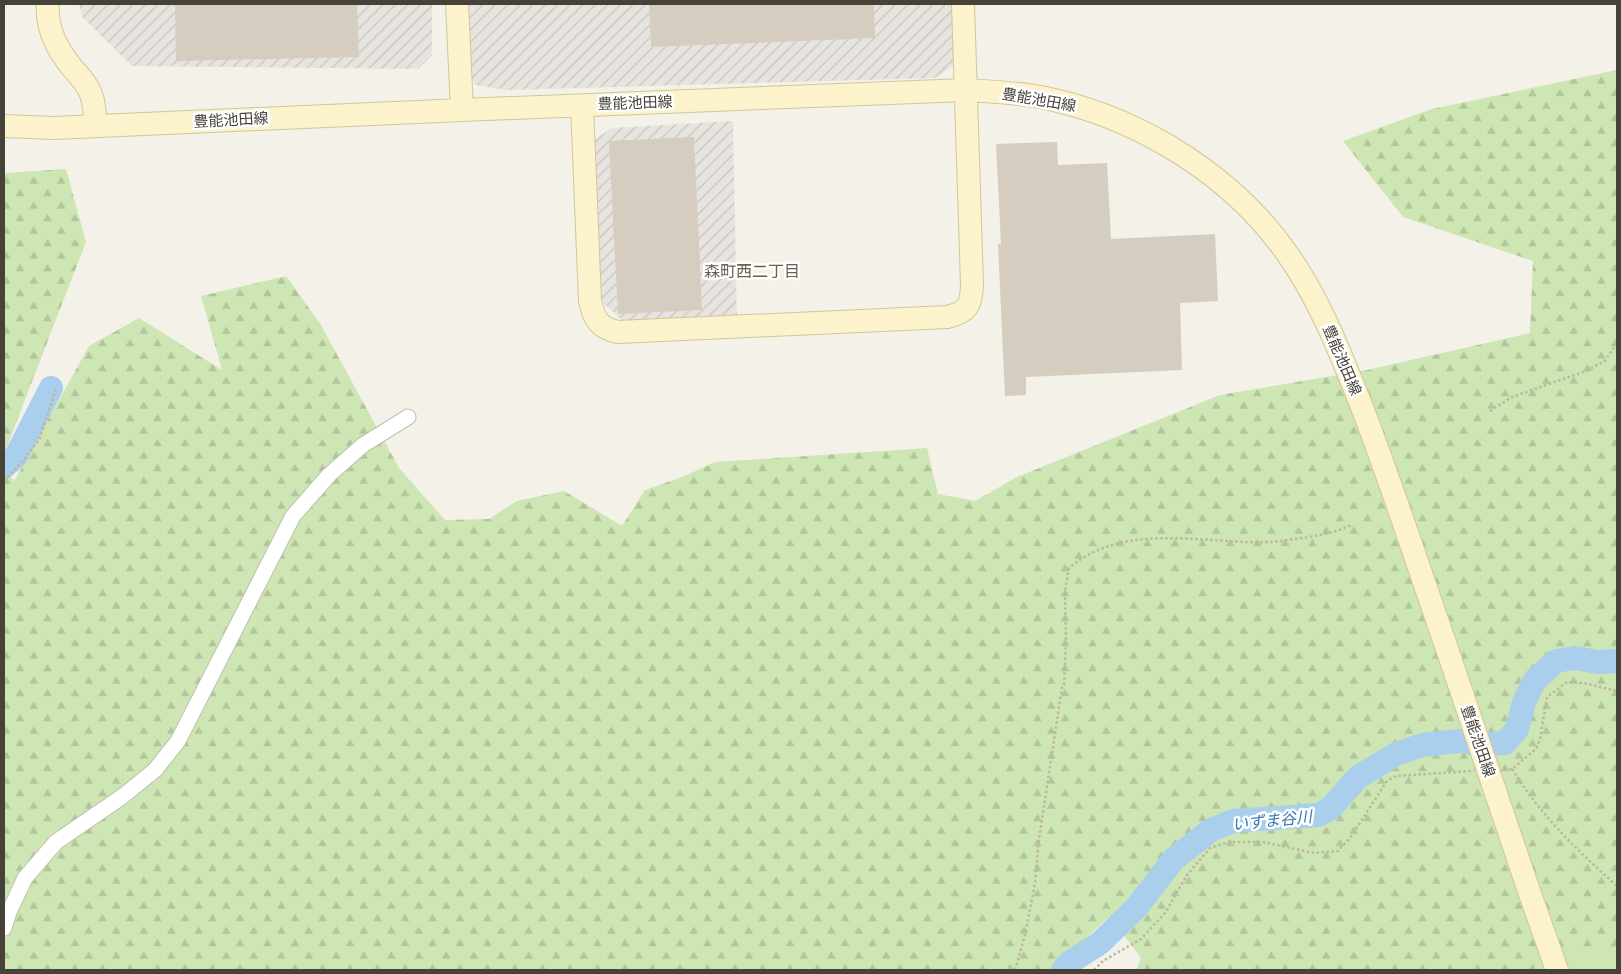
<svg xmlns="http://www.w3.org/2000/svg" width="1621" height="974" font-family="'Exo 2','Noto Sans JP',sans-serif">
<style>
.industrial{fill:url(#industrial-furrows)}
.forest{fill:url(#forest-firs)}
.park{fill:#cee6b4}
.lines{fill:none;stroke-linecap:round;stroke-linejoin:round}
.river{stroke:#a9cfed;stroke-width:24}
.building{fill:#d5cdbf}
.street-casing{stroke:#c2bcaf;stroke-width:17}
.secondary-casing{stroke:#d1c69b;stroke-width:24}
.path{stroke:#c0b59e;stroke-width:2.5;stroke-dasharray:2.5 2.5;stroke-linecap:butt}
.street{stroke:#fff;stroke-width:15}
.secondary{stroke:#fcf2cb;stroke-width:22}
.secondary-bridge-casing{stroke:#d1c69b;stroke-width:24;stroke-linecap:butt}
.secondary-bridge{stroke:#fcf2cb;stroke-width:22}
.labels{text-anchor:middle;stroke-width:5;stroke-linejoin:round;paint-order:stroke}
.street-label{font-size:15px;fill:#474238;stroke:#fff}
.neighbourhood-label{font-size:16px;fill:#6a6050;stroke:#fff}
.water-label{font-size:16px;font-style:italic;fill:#3577af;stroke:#fff}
</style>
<defs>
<pattern id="industrial-furrows" width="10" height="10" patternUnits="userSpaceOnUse" patternTransform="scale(1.25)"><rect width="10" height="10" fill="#e7e3de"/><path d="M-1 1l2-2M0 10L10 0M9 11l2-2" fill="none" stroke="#c8c4bf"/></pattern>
<pattern id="forest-firs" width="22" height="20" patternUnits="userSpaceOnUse" patternTransform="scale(1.25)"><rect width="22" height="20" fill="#cee6b4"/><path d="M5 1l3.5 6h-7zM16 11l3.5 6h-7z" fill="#b2c69c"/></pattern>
</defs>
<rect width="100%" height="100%" fill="#f4f1e9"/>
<path class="industrial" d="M79,4h353v51l-14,14 -286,-3 -50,-49z
M465,4h489l2,60 -21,14 -429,12 -30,-5 -6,-8z
M733,121l4,201h-113l-26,-24 -6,-157 20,-13z"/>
<path class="forest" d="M1617,70v900h-481l5,-12 -31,-42 -58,54h-1048v-502l10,13 75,-135 50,-28 83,52 -21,-74 85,-20 35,49 78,143 46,52 44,-1 28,-18 47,-10 58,35 23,-36 37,-13 33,-15 212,-14 11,46 37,7 42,-24 203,-82 147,-25 163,-37 3,-72 -130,-44 -60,-76 89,-32z
M66,169l20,73 -82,212v-281z"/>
<path class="park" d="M1617,949v21h-49l-6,-17z"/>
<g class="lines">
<path class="river" d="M4,467l12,-11 35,-68
M1063,970l6,-7 31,-20 36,-35 38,-49 37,-29 22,-9 86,-6 12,-7 27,-31 38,-23 26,-9 38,-4 18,3 27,-1 12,-14 7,-27 11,-22 21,-19 19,-3 23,4 19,-1"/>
</g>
<path class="building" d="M175,4h182l2,53 -183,4z
M649,4h225l1,34 -224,9z
M694,137l8,173 -84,4 -9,-173z
M1057,142l1,23 49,-2 4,76 104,-5 3,67 -38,2 2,67 -156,7v18l-21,1 -7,-152h3l-5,-100z"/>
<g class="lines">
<defs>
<path id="street" d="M4,928l5,-16 16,-34 31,-36 67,-46 32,-26 23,-29 115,-225 36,-41 34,-30 45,-28"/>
<path id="secondary" d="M48,4c-2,19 6,39 17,54 7,12 20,21 25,34 5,11 5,23 5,34
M457,4l5,106
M582,106l8,195c4,18 9,27 28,31l329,-15c21,-5 24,-11 25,-32l-9,-281
M4,126l50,2 408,-18 504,-20c29,2 59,3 88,10 90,21 178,76 232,152 33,46 53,98 74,150 31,80 57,161 85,241
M1530,894l27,76"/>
</defs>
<use href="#street" class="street-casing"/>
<use href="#secondary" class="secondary-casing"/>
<path class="path" d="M1490,411l22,-14 74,-26 19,-10 12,-18
M4,481l17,-18 18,-23 17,-51
M1504,769h8l24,-20 4,-10 7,-42 20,-15 17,1 33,8
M1512,769c30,48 64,80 105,117
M1015,970l10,-35 10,-52 4,-44 23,-151 2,-4 2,-43 -1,-50 4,-23c57,-48 137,-23 204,-26 10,-1 20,-3 30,-4 18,-3 32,-5 48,-13
M1094,970l9,-9 38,-22 24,-26 22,-38 23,-27 19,-6h34l51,11 24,-2 12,-13 37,-57 9,-5 75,-5"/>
<use href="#street" class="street"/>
<use href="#secondary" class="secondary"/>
<defs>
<path id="secondary-bridge" d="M1445,643l85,251"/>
</defs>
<use href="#secondary-bridge" class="secondary-bridge-casing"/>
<use href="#secondary-bridge" class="secondary-bridge"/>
</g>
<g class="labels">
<g class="street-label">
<text transform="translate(1039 100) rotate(10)" y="5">豊能池田線</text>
<text transform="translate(635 103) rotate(-2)" y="5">豊能池田線</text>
<text transform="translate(231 120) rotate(-3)" y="5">豊能池田線</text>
<text transform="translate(1342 360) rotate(67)" y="5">豊能池田線</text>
<text transform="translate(1478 741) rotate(71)" y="5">豊能池田線</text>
</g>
<g class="neighbourhood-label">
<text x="752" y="277">森町西二丁目</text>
</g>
<g class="water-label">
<text transform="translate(1272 820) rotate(-6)" y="6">いずま谷川</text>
</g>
</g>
<rect width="1621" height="974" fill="none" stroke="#474238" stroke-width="10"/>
</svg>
